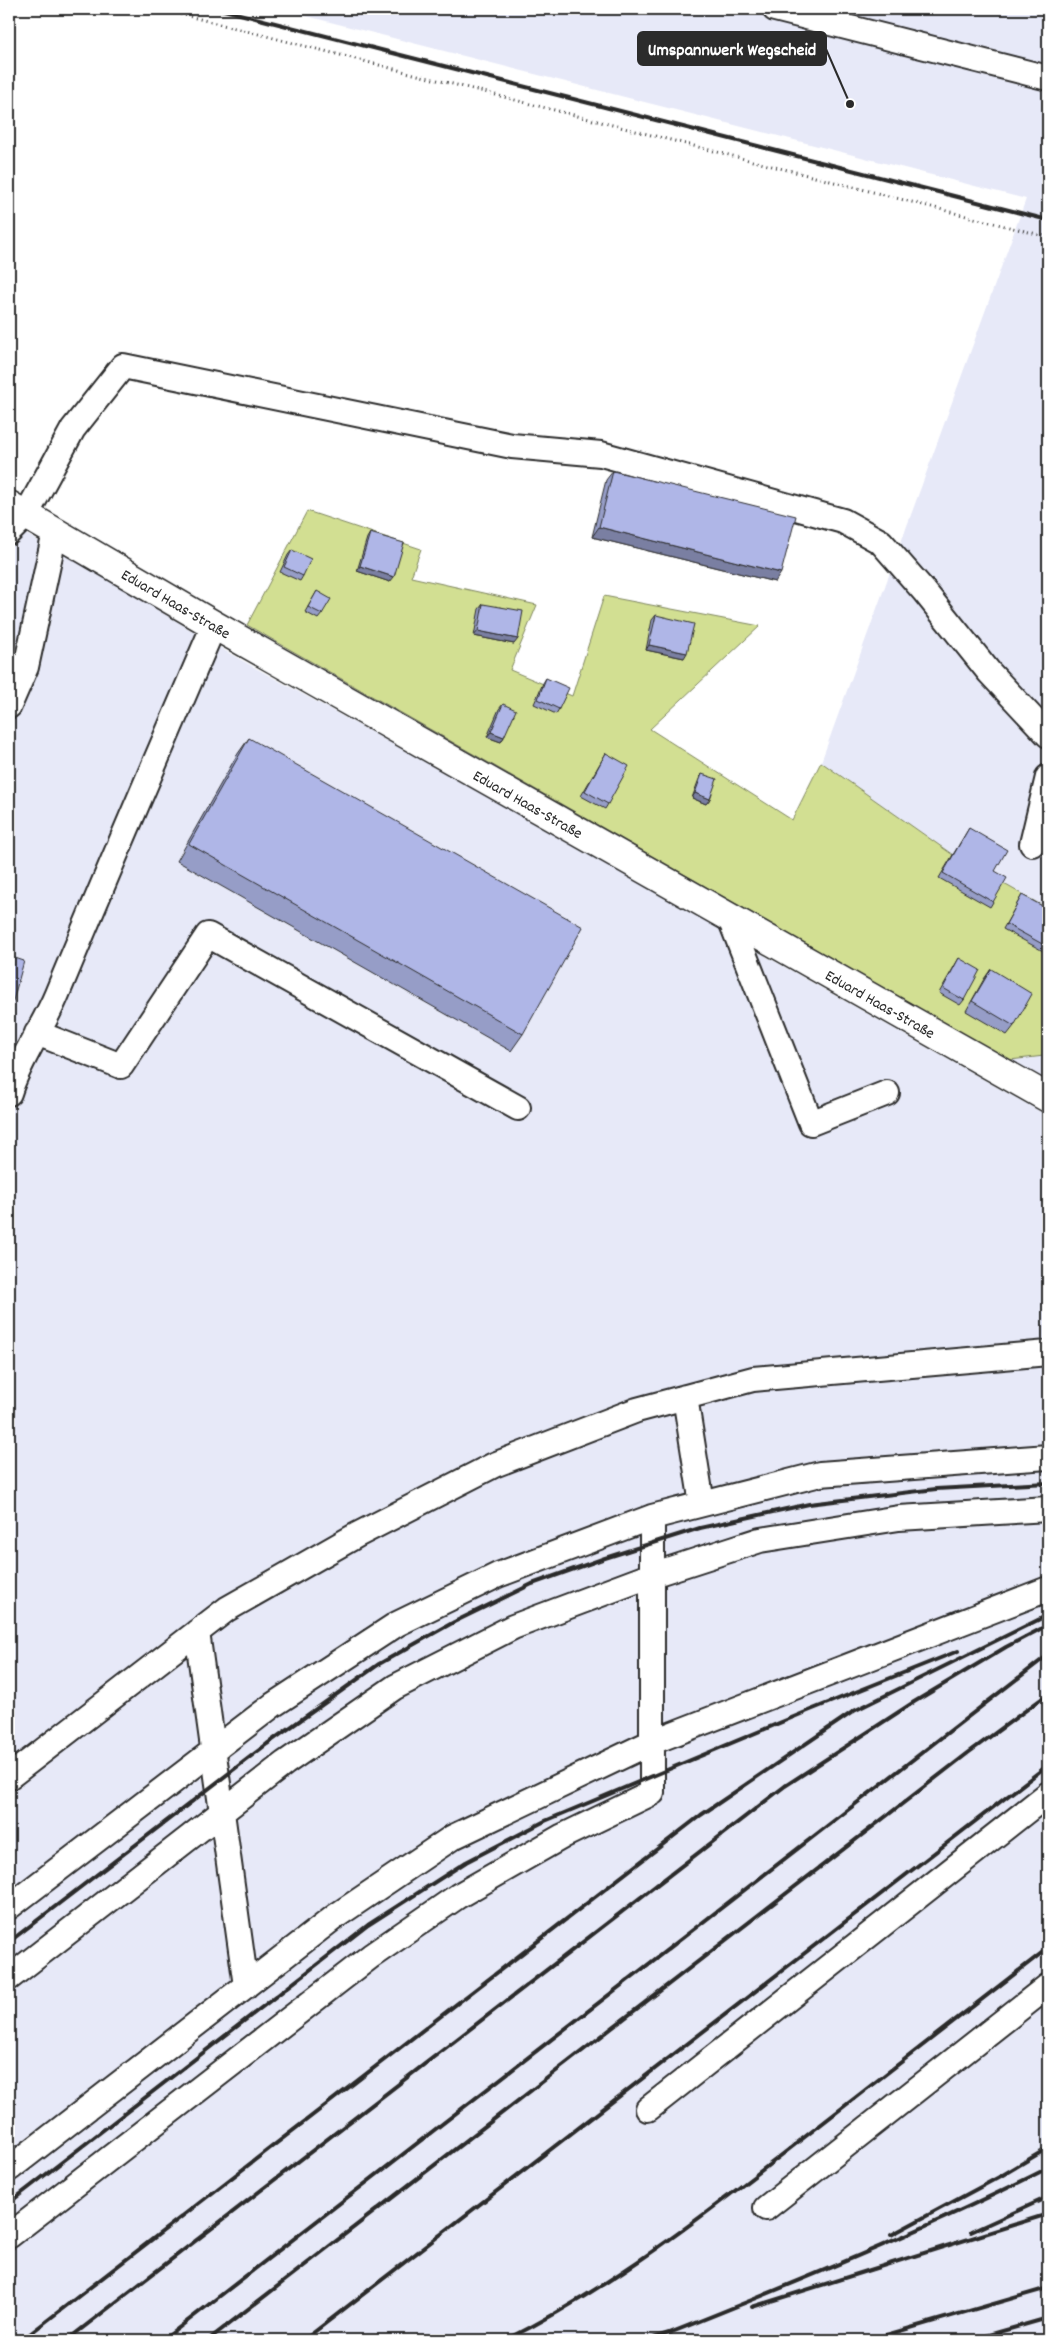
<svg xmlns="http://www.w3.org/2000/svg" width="1057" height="2349" font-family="Dekko,sans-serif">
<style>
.built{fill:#e7e9f8}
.green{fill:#d2df92;stroke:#7e855e}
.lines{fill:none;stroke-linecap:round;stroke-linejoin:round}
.service-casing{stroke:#2b2b2b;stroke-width:28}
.minor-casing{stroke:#2b2b2b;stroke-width:31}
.path{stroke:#2b2b2b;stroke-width:3;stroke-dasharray:1 4;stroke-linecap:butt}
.service{stroke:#fff;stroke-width:24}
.minor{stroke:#fff;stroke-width:28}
.rail{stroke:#2b2b2b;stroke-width:4}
.wall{fill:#969dc7;stroke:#2b2b2b}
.shaded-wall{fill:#7a7fa2;stroke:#2b2b2b}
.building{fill:#afb6e7;stroke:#2b2b2b}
.labels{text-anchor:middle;stroke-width:4;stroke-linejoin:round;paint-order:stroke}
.street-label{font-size:16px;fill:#2b2b2b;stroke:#fff}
.leader{fill:none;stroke:#2b2b2b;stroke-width:2}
.callout-dot{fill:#2b2b2b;stroke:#fff;stroke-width:2}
.callout{fill:#2b2b2b;stroke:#2b2b2b;stroke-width:2}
.callout-label{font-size:18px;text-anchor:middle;font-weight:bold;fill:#fff}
</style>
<rect width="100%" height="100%" fill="#fff"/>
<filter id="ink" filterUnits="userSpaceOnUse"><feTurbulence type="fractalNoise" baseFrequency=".02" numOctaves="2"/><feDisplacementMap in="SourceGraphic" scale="10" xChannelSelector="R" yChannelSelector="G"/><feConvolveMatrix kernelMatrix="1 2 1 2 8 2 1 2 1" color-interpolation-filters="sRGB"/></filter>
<g filter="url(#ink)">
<path class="built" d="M279,9h769v900l-95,-54 -132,-93 205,-563z
M9,525l83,45 142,86 434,241 99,60 281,159v1224h-1039z
M1048,1048v33l-38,-21 34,-4z"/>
<path class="green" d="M307,511l114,38 -10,28 126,28 -27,65 62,26 32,-100 156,30 -110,103 142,91 29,-58 132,93 95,54v139l-4,8 -34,4 -763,-435z"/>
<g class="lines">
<defs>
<path id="service" d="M775,9l273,69
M9,532l17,-17 47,-86 50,-63 389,80 89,8 242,67 38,21 43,49 65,81 59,63
M9,706l17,-39 29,-135
M1032,844l16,-67
M729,916l82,207 76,-30
M37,1033l84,33 87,-131 310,173
M9,1093c11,-35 34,-65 48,-99 51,-123 104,-246 157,-369
M685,1397l17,107
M197,1632l49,354
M9,1777l218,-168 130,-74 137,-70 143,-55 116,-31 295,-26
M9,1907l264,-202 124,-81 101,-49 154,-58 168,-43 228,-17
M9,1978l276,-215 110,-76 118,-60 139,-52 108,-35 139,-22 149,-9
M648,2109l400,-315
M9,2169l327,-253 117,-79 199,-95 396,-153
M766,2208l282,-222
M9,2236l362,-280 87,-60 105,-60 89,-43v-276"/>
<g id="minor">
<path id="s1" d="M9,505l205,120 834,473"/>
</g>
</defs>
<use href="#service" class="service-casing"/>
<use href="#minor" class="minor-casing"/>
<path class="path" d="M161,9l887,228"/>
<use href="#service" class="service"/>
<use href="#minor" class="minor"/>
<path class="rail" d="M220,9l828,211
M9,1942l258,-198 112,-80 75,-42 78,-38 73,-26 95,-30 109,-24 127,-15 112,-6
M9,2203l359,-278 98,-63 79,-41 263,-110 150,-60
M971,2232l77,-35
M891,2235l110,-59 47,-28
M752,2307l296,-93
M662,2336c131,-52 261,-105 386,-168
M22,2340l679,-525 153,-104 194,-96
M67,2340l718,-554 129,-84 92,-55 42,-22
M163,2340l885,-685
M208,2340l760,-587 80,-59
M304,2340l744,-575
M506,2340c104,-52 199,-125 291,-197 84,-65 168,-130 251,-195
M647,2340l22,-7
M869,2340l179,-52
M971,2340l77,-22"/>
</g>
<path class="wall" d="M613,471l162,111 -183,-45 14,-57z
M370,533l20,49 -33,-11 10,-33z
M292,550l11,26 -3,5 -20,-9 8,-17z
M317,591l5,23 -4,5 -13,-7z
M483,604l31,40 -40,-8 5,-27z
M656,615l28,43 -38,-8 6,-30z
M546,678l13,31 -3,5 -22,-10 9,-21z
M503,704l1,33 -3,5 -14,-5 12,-28z
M249,738l274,296 -12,17 -334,-190 60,-106z
M606,753l2,51 -3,5 -24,-13z
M702,774l8,25 -4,5 -14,-6 7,-19z
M969,828l26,43 -2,31 -3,5 -51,-29z
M1022,895l24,51 -3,5 -40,-22z
M959,958l5,42 -4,5 -21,-12z
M991,969l23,57 -7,9 -41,-24 18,-32z"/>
<path class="shaded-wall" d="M599,527l182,46 -6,9 -183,-45z
M360,566l34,11 -4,5 -33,-11z
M478,631l40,8 -4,5 -40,-8z
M649,645l38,8 -3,5 -38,-8z
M491,732l13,5 -3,5 -14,-5z
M695,793l15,6 -4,5 -14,-6z"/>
<path class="building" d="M9,17l4,1 -4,15z
M613,471l183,45 -15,57 -182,-46z
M370,533l34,10 -10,34 -34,-11z
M292,550l19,9 -8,17 -19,-9z
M317,591l14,8 -9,15 -14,-7z
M483,604l40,7 -5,28 -40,-8z
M656,615l38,9 -7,29 -38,-8z
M546,678l23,10 -10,21 -21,-10z
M503,704l13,6 -12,27 -13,-5z
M249,738l334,189 -60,107 -334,-190z
M606,753l23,13 -21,38 -23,-13z
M702,774l15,5 -7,20 -15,-6z
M969,828l38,22 -12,21 12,7 -14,24 -50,-29z
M1022,895l26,14v33l-2,4 -40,-22z
M9,956l15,5 -15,54z
M959,958l21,12 -16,30 -21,-12z
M991,969l41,25 -18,32 -42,-25z"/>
</g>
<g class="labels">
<g class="street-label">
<text dy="6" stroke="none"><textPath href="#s1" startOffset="194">Eduard Haas-Straße</textPath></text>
<text dy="6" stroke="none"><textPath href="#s1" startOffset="599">Eduard Haas-Straße</textPath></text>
<text dy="6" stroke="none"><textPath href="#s1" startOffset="1004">Eduard Haas-Straße</textPath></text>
</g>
</g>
<path class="leader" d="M850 104L826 49"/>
<circle class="callout-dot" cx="850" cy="104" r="5"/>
<rect class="callout" x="638" y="32" width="188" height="33" rx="5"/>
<g class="callout-label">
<text x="732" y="55">Umspannwerk Wegscheid</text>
</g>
<rect width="1057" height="2349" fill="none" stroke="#fff" stroke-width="30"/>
<rect x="15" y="15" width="1027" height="2319" fill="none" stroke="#2b2b2b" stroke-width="2" filter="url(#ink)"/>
</svg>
